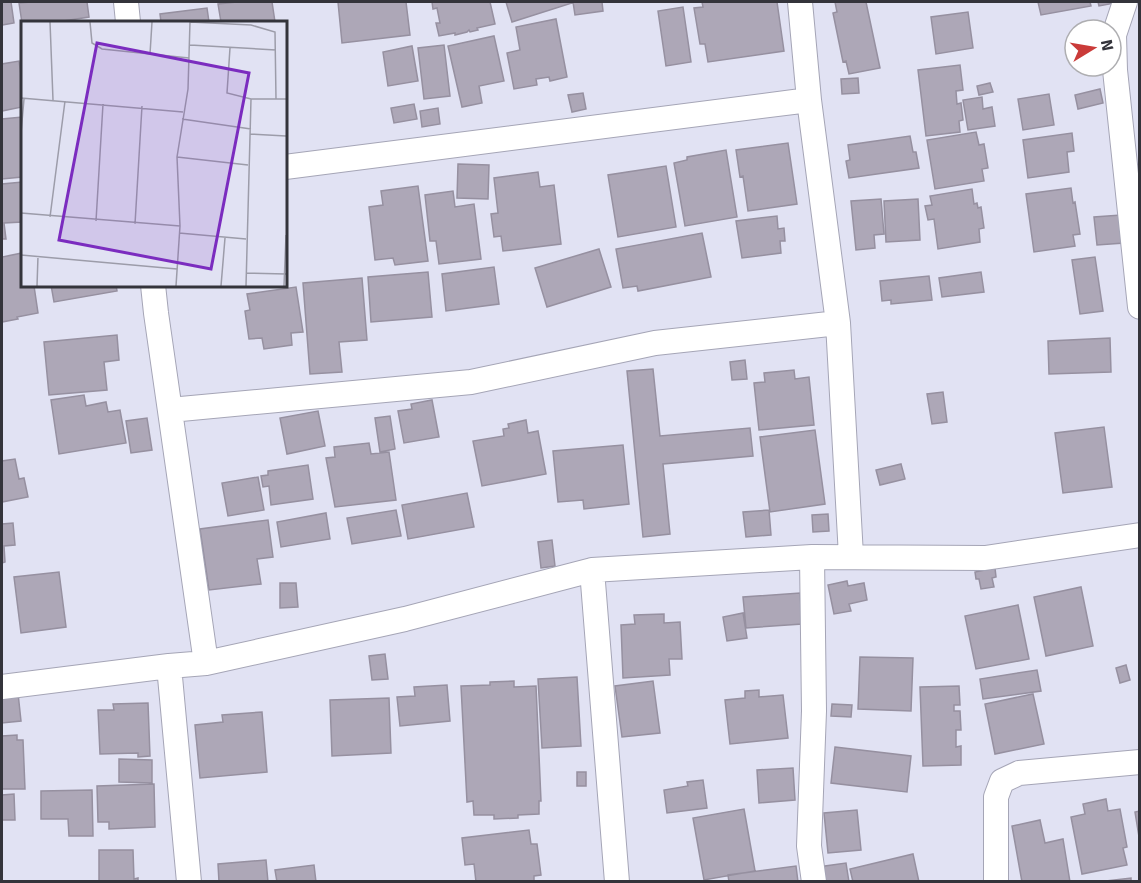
<svg xmlns="http://www.w3.org/2000/svg" width="1141" height="883" font-family="Signika,sans-serif">
<style>
.building{fill:#ada7b7;stroke:#9690a0;stroke-width:1.5}
.lines{fill:none;stroke-linecap:round;stroke-linejoin:round}
.street-casing{stroke:#a5a5b6;stroke-width:26}
.street{stroke:#fff;stroke-width:24}
.inset-road{fill:none;stroke:#9c9ca9;stroke-width:1.5}
.view{fill:#7b2cbf;fill-opacity:0.15;stroke:#7b2cbf;stroke-width:3}
.inset-edge{fill:none;stroke:#34343b;stroke-width:3}
</style>
<rect width="100%" height="100%" fill="#e1e2f3"/>
<path class="building" d="M2,2h9l3,21 -12,2z
M31,2h56l2,15 -32,5 -35,1 -3,-20z
M237,2h35l3,20h-54l-3,-18z
M338,2h68l4,33 -68,8z
M432,2h58l5,22 -18,4 1,2 -8,2 -1,-2 -2,2 -12,3v-2l-16,3 -3,-13h4l-3,-15 -4,1z
M506,2h65l1,1 -60,19z
M573,2h29l1,9 -28,4z
M702,2h75l7,49 -76,11 -3,-18h-5l-6,-36 9,-1z
M835,2h31l14,66 -31,6 -3,-13 -3,1 -10,-49 4,-1z
M1038,2h52l1,4 -50,9z
M1098,2h17v1l-16,3z
M683,7l8,55 -25,4 -8,-55z
M207,8l2,14h-48l-1,-8z
M968,12l5,36 -37,6 -5,-37z
M556,19l11,58 -17,4 -1,-4 -13,2 1,6 -23,4 -7,-36 13,-3 -4,-23z
M494,36l10,45 -25,5 3,17 -20,4 -14,-61z
M444,45l6,51 -26,3 -6,-51z
M412,46l6,35 -30,5 -5,-34z
M19,61l3,21v25l-20,4v-47z
M960,65l3,25 -7,1 1,13 4,-1 2,17 -4,1 1,11 -34,4 -8,-66z
M858,78l1,15 -17,1 -1,-15z
M990,83l3,9 -14,3 -2,-9z
M1100,89l3,14 -25,6 -3,-14z
M583,93l3,16 -14,3 -4,-17z
M1049,94l5,31 -31,5 -5,-31z
M982,97l1,12 9,-2 3,19 -27,4 -5,-30z
M414,104l3,15 -23,4 -3,-15z
M438,108l2,16 -18,3 -2,-16z
M22,117v60l-20,2v-60z
M976,132l3,13 5,-1 4,24 -6,1 2,12 -49,8 -8,-49z
M1072,133l2,18 -7,1 2,20 -41,6 -5,-38z
M910,136l3,16h3l3,16 -70,10 -3,-17 4,-1 -2,-15z
M788,143l9,61 -49,7 -5,-35 -3,1 -4,-27z
M726,150l11,67 -52,9 -11,-63 13,-3v-3z
M458,164l31,1 -1,34 -31,-1z
M666,166l10,61 -58,10 -10,-62z
M538,172l2,15 14,-2 7,59 -58,7 -2,-15 -7,1 -3,-23 7,-1 -4,-35z
M22,182v40l-18,1 2,16h-4v-55z
M418,186l10,75 -33,4 -2,-7 -18,2 -6,-53 14,-2 -2,-14z
M1071,188l2,15 2,-1 5,32 -7,1 2,11 -41,6 -8,-58z
M972,189l2,15 3,-1 1,5 3,-1 3,21 -5,1 1,13 -42,7 -4,-30 -6,1 -3,-14 7,-1 -2,-9z
M453,191l2,16 19,-3 7,55 -42,5 -3,-23h-6l-5,-46z
M881,199l3,35 -10,1 1,13 -19,2 -5,-49z
M918,199l2,41 -34,2 -2,-41z
M1121,215l3,28 -27,2 -3,-28z
M777,216l1,13 6,-1 1,13h-5l1,12 -39,5 -6,-37z
M702,233l9,44 -73,14 -1,-5 -14,2 -7,-39z
M599,249l12,38 -64,20 -12,-39z
M22,253v32l12,1 4,27 -21,4 1,2 -16,3v-65z
M1095,257l8,54 -23,3 -8,-54z
M494,267l5,37 -53,7 -4,-37z
M428,272l4,45 -61,5 -3,-45z
M981,272l3,20 -42,5 -3,-19z
M929,276l3,24 -41,4v-4l-9,1 -2,-20z
M362,278l5,62 -28,2 3,30 -32,2 -7,-91z
M51,285h65l1,6 -63,11z
M296,287l7,45 -12,1 1,12 -28,4 -2,-11 -13,1 -4,-28 5,-1 -3,-16z
M117,335l2,25 -15,2 3,28 -58,5 -5,-53z
M1110,338l1,34 -62,2 -1,-33z
M745,360l2,19 -15,1 -2,-18z
M653,369l7,67 90,-8 3,28 -90,8 7,70 -27,3 -16,-166z
M794,370l1,9 14,-2 5,48 -55,5 -5,-47 11,-1 -1,-9z
M943,392l4,30 -15,2 -5,-30z
M84,395l2,11 20,-4 2,10 12,-2 6,33 -67,11 -8,-54z
M432,400l7,37 -35,6 -6,-32 14,-2 -1,-5z
M318,411l7,35 -38,8 -7,-36z
M390,416l5,33 -15,3 -5,-34z
M147,418l5,32 -21,3 -5,-32z
M526,420l2,13 10,-2 8,43 -64,12 -9,-45 31,-5 -1,-7 6,-1 -1,-4z
M1104,427l8,60 -49,6 -8,-60z
M815,430l10,74 -55,8 -10,-75z
M369,443l2,11 18,-2 7,48 -61,7 -9,-49 9,-1 -1,-10z
M623,445l6,59 -45,5 -1,-9 -25,2 -5,-51z
M15,459l4,20 5,-1 4,19 -26,5v-41z
M901,464l4,15 -25,6 -4,-15z
M308,465l5,34 -42,6 -2,-19 -6,1 -2,-11 7,-1v-4z
M258,477l6,33 -36,6 -6,-33z
M467,493l7,34 -66,12 -6,-34z
M396,510l5,26 -49,8 -5,-26z
M769,510l2,25 -25,2 -3,-25z
M326,513l4,26 -49,8 -4,-25z
M828,514l1,17 -16,1 -1,-17z
M268,520l5,37 -16,2 4,25 -52,6 -9,-61z
M13,523l2,22 -11,1 1,16 -3,1v-39z
M552,540l3,26 -14,2 -3,-26z
M995,568l1,9 -4,1 2,9 -13,2 -2,-10h-3l-1,-7z
M59,572l7,55 -45,6 -7,-56z
M847,581l1,5 16,-3 3,17 -18,4 2,7 -17,3 -6,-29z
M280,583h16l2,24 -18,1z
M1081,587l12,59 -47,10 -12,-59z
M800,593l2,31 -56,4 -3,-31z
M1018,605l11,54 -53,10 -11,-53z
M743,613l4,25 -20,3 -4,-24z
M664,614v9l16,-1 2,37h-13l1,16 -47,3 -2,-53 14,-1 -1,-9z
M385,654l3,25 -16,1 -3,-24z
M860,657l53,1 -2,53 -53,-2z
M1126,665l4,15 -10,3 -4,-15z
M1037,670l4,21 -58,8 -3,-20z
M577,677l4,69 -39,2 -4,-69z
M514,681v6l22,-1 5,115h-2v13l-21,1v3l-24,1v-4h-20l-1,-14 -6,1 -6,-116 29,-1v-3z
M653,681l7,52 -38,4 -7,-51z
M447,685l3,36 -50,5 -3,-29 18,-1 -1,-9z
M959,686l1,19h-6v6h6l1,19h-5v17l5,-1v19l-38,1 -3,-79z
M759,690v7l24,-2 5,43 -58,6 -5,-44 20,-2v-7z
M18,693l3,28 -19,2v-28z
M1033,694l11,50 -49,10 -10,-50z
M389,698l2,55 -59,3 -2,-56z
M148,703l2,53 -12,1v-4l-38,1 -2,-44h16l-1,-6z
M832,704l20,1 -1,12 -20,-1z
M262,712l5,60 -67,6 -5,-53 28,-3 -1,-7z
M17,735v5h6l2,49h-23v-53z
M835,747l76,9 -4,36 -76,-9z
M119,759l33,1v23l-33,-1z
M793,768l2,32 -36,3 -2,-33z
M577,772h9v14h-9z
M703,780l4,28 -40,5 -3,-23 24,-4 -1,-4z
M154,784l1,43 -46,2v-7h-11l-1,-36z
M92,790l1,46h-24l-1,-17h-27v-28z
M14,794l1,26h-13v-25z
M1106,799l2,12 12,-2 7,38 -4,1 4,17 -45,9 -11,-57 14,-3 -2,-10z
M744,809l11,62 -51,9 -11,-62z
M857,810l4,40 -33,3 -4,-40z
M1140,811v32l-5,-31z
M1040,820l5,23 18,-4 7,43h-48l-10,-56z
M529,830l2,14h6l4,31 -7,1v6h-58l-2,-18 -9,1 -3,-27z
M99,850h34l1,29 4,-1v4h-39z
M913,854l6,28h-66l-3,-13z
M266,860l2,22h-49l-1,-18z
M846,863l3,19h-30l-1,-15z
M314,865l2,17h-39l-2,-12z
M796,866l2,16h-69l-1,-7z
M1131,878v4h-34z"/>
<g class="lines">
<defs>
<path id="street" d="M126,2l2,20
M800,2l9,98 29,223 13,233
M1125,2l-11,33 1,35 25,237
M285,167l524,-67
M153,285l3,28 50,350
M170,410l301,-28 184,-39 183,-20
M812,557l2,154 -5,135 5,36
M592,570l25,312
M169,666l20,216
M2,687l167,-21 37,-3 199,-44 187,-49 220,-13 173,1 155,-23
M996,882v-85l6,-16 17,-8 121,-11"/>
</defs>
<use href="#street" class="street-casing"/>
<use href="#street" class="street"/>
</g>
<g transform="translate(21 21)">
<rect width="266" height="266" fill="#e1e2f3"/>
<path class="inset-road" d="M29,1l3,78M69,1l2,21 10,6 87,9M169,1l61,3 24,7 1,67M169,24l86,5M209,27l-3,45 24,6h35M129,33l2,-32M0,77l162,14M161,98l69,10M0,112l3,-34M229,113l36,2M156,136l71,8M0,192l159,13M29,196l15,-116M75,200l7,-117M114,203l7,-118M158,212l67,6M0,234l156,14M225,252l40,1M16,265l1,-30M155,265l4,-60 -3,-69 11,-68 2,-67M200,265l4,-48M225,265l5,-187M263,265l2,-51"/>
<path class="view" d="M76,22l152,30 -38,196 -152,-29z"/>
<rect width="266" height="266" class="inset-edge"/>
</g>
<rect width="1141" height="883" fill="none" stroke="#34343b" stroke-width="6"/>
<g transform="translate(1093 48) rotate(79)"><circle r="28" fill="#ffffff" stroke="#aeaeb1" stroke-width="1.5"/>
<path d="M0-4.5L10 22L0 15L-10 22Z" fill="#ca3b39"/>
<text y="-9" font-size="16" font-weight="bold" text-anchor="middle" fill="#34343b">N</text>
</g>
</svg>
